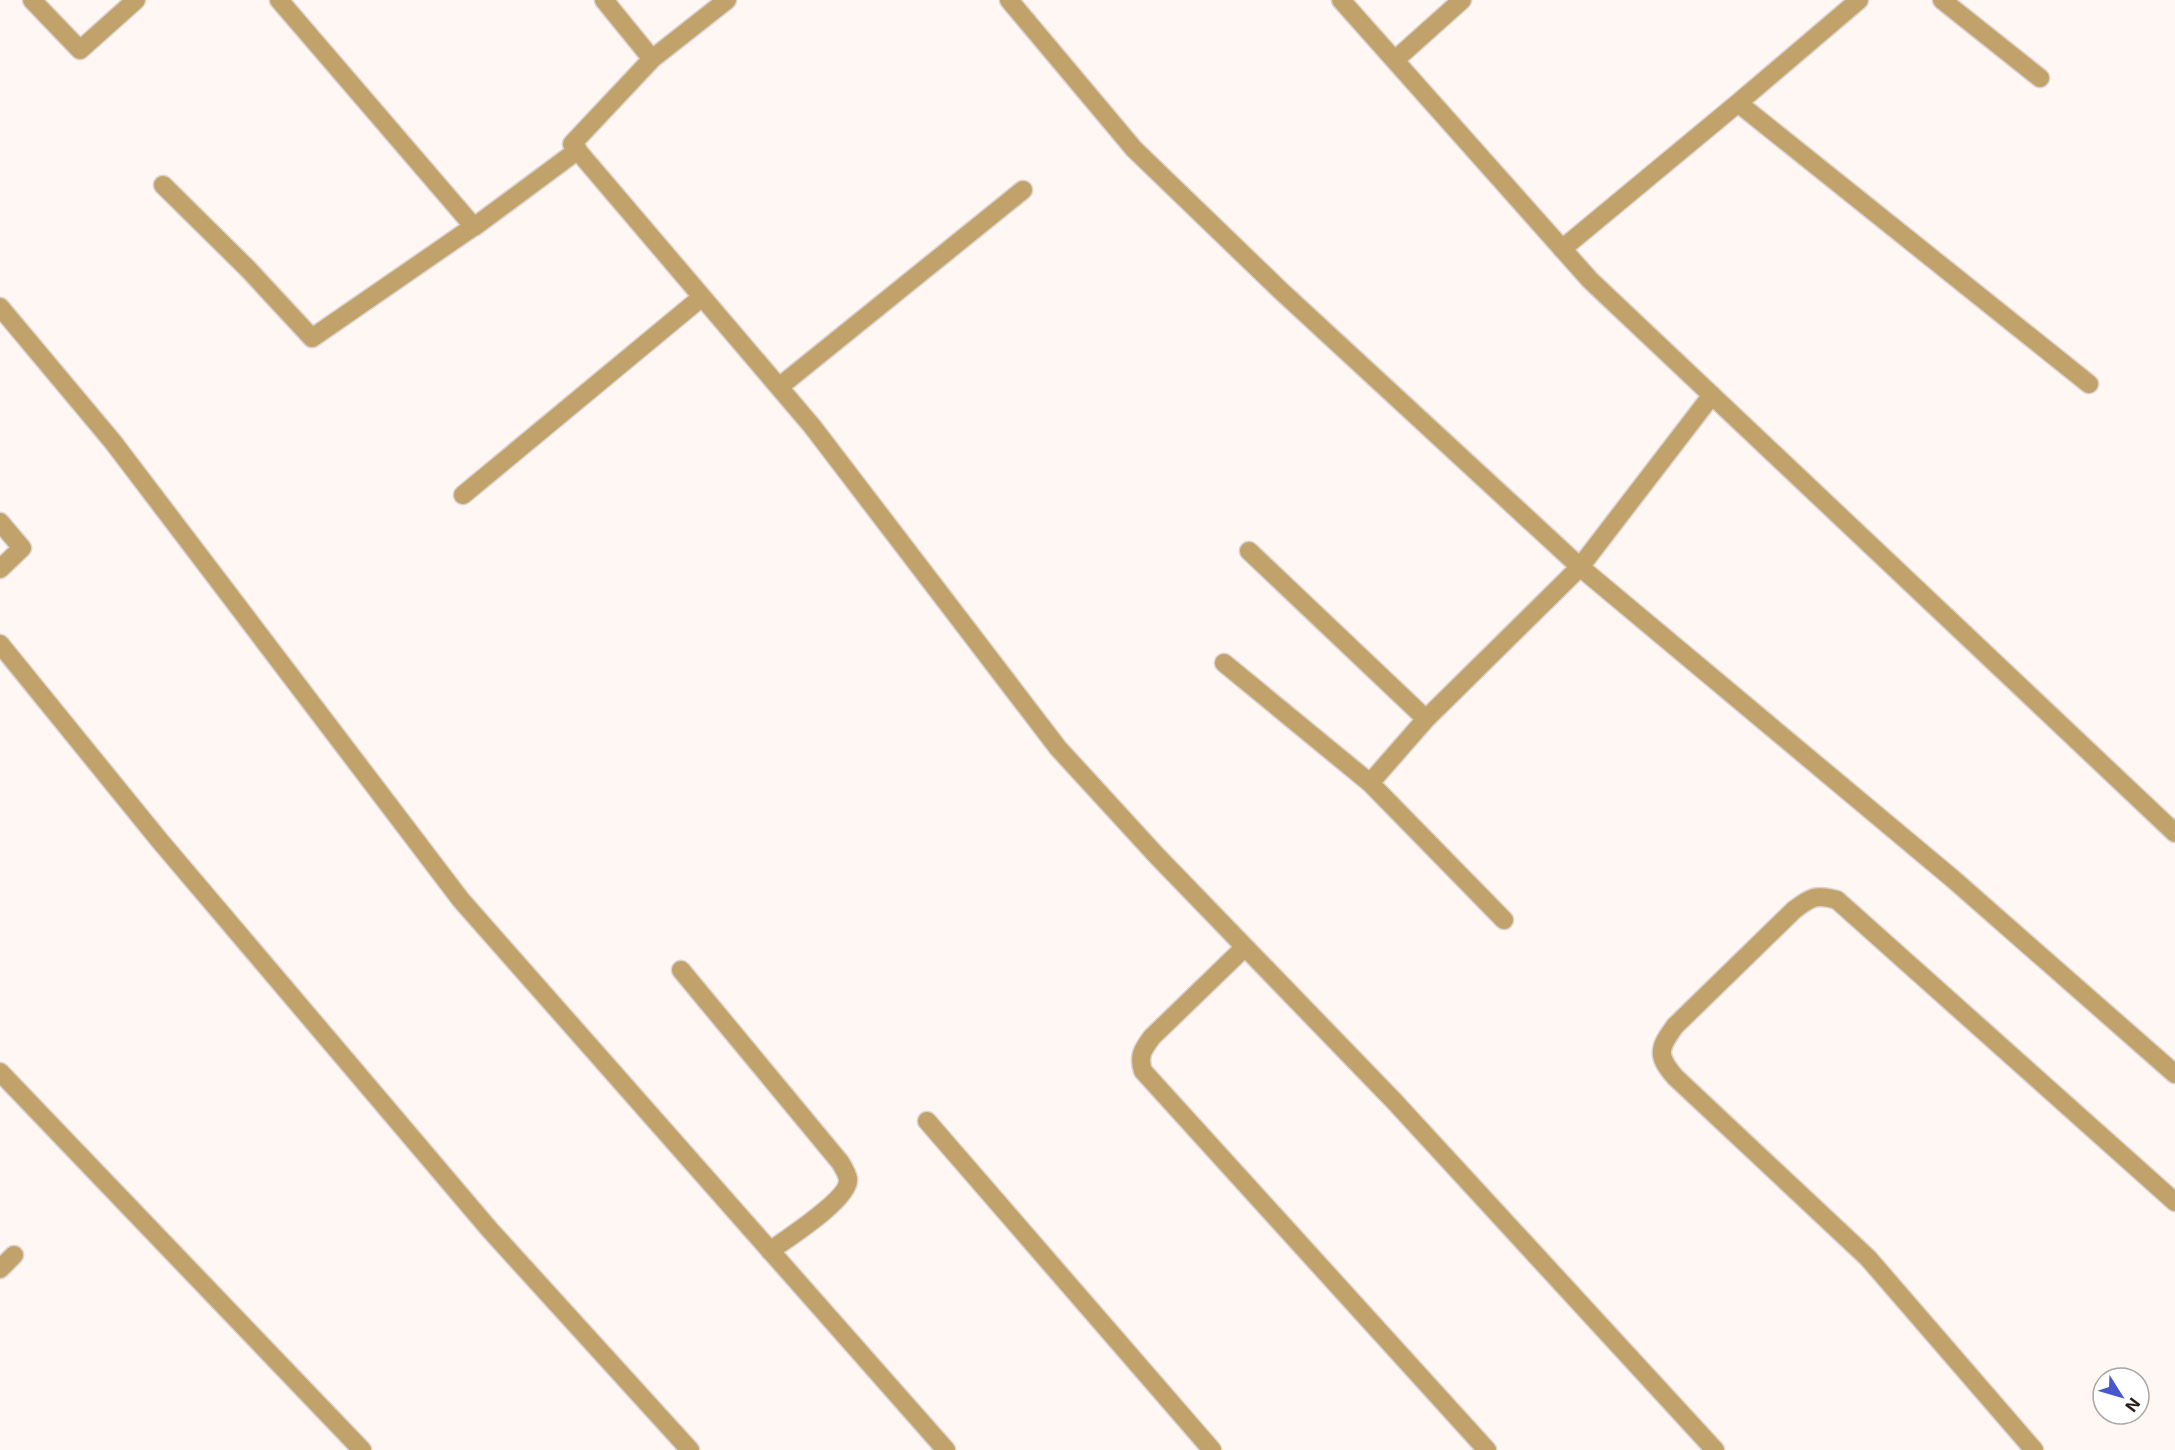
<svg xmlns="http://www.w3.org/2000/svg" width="2175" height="1450" font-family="Inter,sans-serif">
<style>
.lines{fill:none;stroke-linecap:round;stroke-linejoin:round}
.street-casing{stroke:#dcd4d0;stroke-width:21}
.street{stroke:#c1a26a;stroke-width:18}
</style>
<rect width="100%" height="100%" fill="#fef7f3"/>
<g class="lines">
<defs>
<path id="street" d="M32,0l48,50 56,-50
M279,0l195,227 104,-77
M604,0l48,59 -80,85 240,282 246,322 99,108 237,245 321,349
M1009,0l125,149 146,141 300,277 373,312 222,195
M1341,0l249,280 585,553
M1942,0l98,78
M652,59l75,-59
M1395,60l67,-60
M1738,103l351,281
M163,185l85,84 64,69 161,-111
M1562,249l176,-146 121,-103
M0,307l113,135 348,458 485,550
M779,387l244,-197
M463,495l239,-198
M0,522l22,26 -22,21
M1249,551l177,168
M0,644l160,197 330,389 200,220
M1224,663l146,120 56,-64 154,-152 132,-172
M1370,783l134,137
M1245,947l-93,90c-9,12 -14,19 -9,34l344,379
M681,970l159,192c3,5 7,11 8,17 2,20 -62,60 -78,72
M0,1072l362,378
M927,1121l285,329
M0,1269l14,-14
M2034,1450l-166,-192 -193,-181c-19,-22 -16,-29 0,-51l119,-116c17,-13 22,-16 43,-10l338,302"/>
</defs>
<use href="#street" class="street-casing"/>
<use href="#street" class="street"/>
</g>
<g transform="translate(2121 1396) rotate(127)"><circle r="28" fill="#ffffff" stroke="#a9a5a2" stroke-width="1.5"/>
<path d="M0-4.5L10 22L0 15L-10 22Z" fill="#4658cc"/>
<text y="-9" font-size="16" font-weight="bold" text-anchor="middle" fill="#291d16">N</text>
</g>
</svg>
